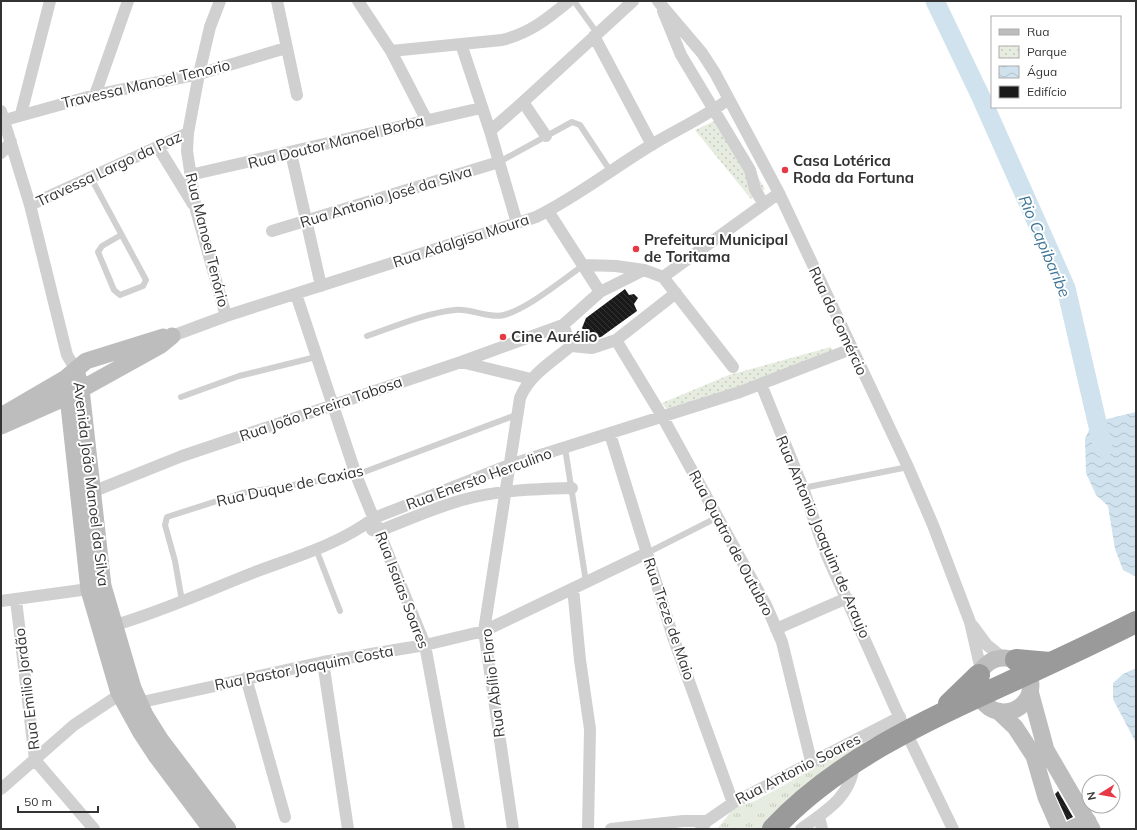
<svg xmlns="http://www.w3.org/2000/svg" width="1137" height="830" font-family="Mulish,sans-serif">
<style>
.grass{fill:url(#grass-tufts)}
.park{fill:url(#park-dots)}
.water{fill:url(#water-waves)}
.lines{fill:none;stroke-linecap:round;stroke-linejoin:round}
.river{stroke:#cfe2ee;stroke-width:19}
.building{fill:url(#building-back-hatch)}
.lane{stroke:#d0d0d0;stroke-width:6}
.street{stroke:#d0d0d0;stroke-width:12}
.secondary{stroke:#bdbdbd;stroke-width:17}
.highway{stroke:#9a9a9a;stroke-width:22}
.poi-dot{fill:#e63946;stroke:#fff;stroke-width:1.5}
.labels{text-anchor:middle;stroke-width:4;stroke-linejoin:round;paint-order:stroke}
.street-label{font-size:15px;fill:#333;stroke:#fff}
.poi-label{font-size:15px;font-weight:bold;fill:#333;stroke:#fff;text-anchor:start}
.water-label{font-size:16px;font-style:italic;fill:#3f7597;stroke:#fff}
</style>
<defs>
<pattern id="grass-tufts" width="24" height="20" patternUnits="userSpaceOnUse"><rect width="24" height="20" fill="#e6ecdf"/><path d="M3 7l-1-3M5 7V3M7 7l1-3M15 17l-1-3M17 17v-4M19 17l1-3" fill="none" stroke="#c6cbc0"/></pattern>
<pattern id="park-dots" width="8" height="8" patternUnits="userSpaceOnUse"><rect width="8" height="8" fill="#e6ecdf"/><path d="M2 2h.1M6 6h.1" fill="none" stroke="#c6cbc0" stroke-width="1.8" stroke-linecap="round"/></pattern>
<pattern id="water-waves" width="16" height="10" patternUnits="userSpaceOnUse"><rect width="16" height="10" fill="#cfe2ee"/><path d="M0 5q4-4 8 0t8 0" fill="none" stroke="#b2c2cd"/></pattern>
<pattern id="building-back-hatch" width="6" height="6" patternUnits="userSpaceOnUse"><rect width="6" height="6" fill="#1a1a1a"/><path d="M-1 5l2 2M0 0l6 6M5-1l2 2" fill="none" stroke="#333"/></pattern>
</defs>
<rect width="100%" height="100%" fill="#fff"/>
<path class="grass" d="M894,724l-130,105h-47l16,-20 24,-9z"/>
<path class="park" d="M723,117l42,72 -14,10 -56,-69z
M831,347l4,11 -161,60 -12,-15 67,-28z"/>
<path class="water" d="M1136,412v165l-13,-7 -8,-21 -7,-43 -12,-11 -10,-22 -1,-34 4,-9 14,-10z
M1136,668v75l-23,-44v-16l10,-9z"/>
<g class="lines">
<path class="river" d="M935,1l45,94 86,193 37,160"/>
</g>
<path class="building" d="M625,289l4,6 5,-1 4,4 -4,6 3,7 -36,26 -12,2 -7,-11 4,-10z
M1058,791l15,26 -6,3 -12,-26z"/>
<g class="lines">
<path class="lane" d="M574,1l23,32
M499,162l73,-40 8,3 31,47
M91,178l55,102 -3,6 -23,9 -6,-5 -16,-38 4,-6 19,-11
M367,336c29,-10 59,-23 88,-26 16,-2 34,9 49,5 25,-7 58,-35 80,-50
M181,397l58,-21 77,-19
M565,448l21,134
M803,488l105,-21
M316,549l24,62
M647,553l71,-36
M182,601l-7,-40 -10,-36 2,-8 75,-24 114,-18 160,-60"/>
<path class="street" d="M220,1l-10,26 -11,47 -11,59 -1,18 9,59 30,106
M277,1l20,94
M358,1l33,50 35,68
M658,1l44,52 13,20 64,120 129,274 25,58 37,97 11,48
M663,11l18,44 69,115 5,19 8,14
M594,36l58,109
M461,44l29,87 27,92
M391,51l111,-11c28,-7 45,-21 67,-39
M95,95l33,-94
M523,102l23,34
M1,111l29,94 37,150 9,15
M21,114l29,-113
M5,120l90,-25 104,-21 87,-26
M490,131l33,-29 110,-101
M158,147l35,57
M1,153l10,-11
M291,153l30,133
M190,175l291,-67
M30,205l158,-72
M548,211l52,81
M272,231l227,-69
M584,265l32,1 28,4 19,7 70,90
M663,277l116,-84
M296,294l60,181 69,170 34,184
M172,336l54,-20 310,-99c41,-20 77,-49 117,-73 25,-15 52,-27 76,-45
M616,340l46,76 104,189 16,37 29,119
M571,346l-8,-21 37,-33 44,-22
M461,362l70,17
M761,384l42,104 22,63 81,181 47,97
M610,434l63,203 60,166
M87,494l95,-38 279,-94 102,-37
M372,530l7,1c28,-11 55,-23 83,-31 36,-10 73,-11 110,-12
M573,588l7,72 10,69 -2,100
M16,600l19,160 59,69
M1,601l95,-13
M115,625c48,-14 94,-35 140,-53 40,-15 85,-28 119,-54l135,-53 231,-73 111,-43
M973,626l14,19 16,13
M776,629l71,-31
M323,662l25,167
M246,678l39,139
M133,704l190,-42 102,-17 59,-14 163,-78
M1,789l73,-64 51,-34
M819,816l3,13
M513,829l-29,-198 36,-233c9,-23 33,-37 51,-52l21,2 24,-8 60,-47
M611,829l72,-8h24
M701,829l6,-8 26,-18 167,-86
M801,829c25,-18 51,-33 53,-66"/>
<path class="secondary" d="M76,370l5,19 22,197 30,102 12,27 15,24 68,90
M66,378l23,212 30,103 21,38 17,26 54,72
M1,416l65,-38 20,-17 77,-24
M1,426l68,-30 92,-51 11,-9
M977 685a27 27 0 1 1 54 0a27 27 0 1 1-54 0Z
M1030,691l16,59 46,79
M998,711l17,16 19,29 12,41 14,32
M1071,829l17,-8"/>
<path class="highway" d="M1016,660l34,3
M949,704l30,-29
M773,829c68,-73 165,-114 254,-155 37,-17 73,-34 109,-52"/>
</g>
<g class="poi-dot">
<circle cx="785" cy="170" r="4"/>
<circle cx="636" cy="249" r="4"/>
<circle cx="503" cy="337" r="4"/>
</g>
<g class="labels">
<g class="street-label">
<text transform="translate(146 84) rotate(-13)" y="5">Travessa Manoel Tenorio</text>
<text transform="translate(336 142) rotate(-14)" y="5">Rua Doutor Manoel Borba</text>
<text transform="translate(109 169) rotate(-25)" y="5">Travessa Largo da Paz</text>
<text transform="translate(386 197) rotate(-17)" y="5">Rua Antonio José da Silva</text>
<text transform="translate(207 240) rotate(76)" y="5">Rua Manoel Tenório</text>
<text transform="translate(461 241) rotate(-18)" y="5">Rua Adalgisa Moura</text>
<text transform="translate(838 321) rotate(65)" y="5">Rua do Comércio</text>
<text transform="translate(321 409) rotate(-19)" y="5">Rua João Pereira Tabosa</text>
<text transform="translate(479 479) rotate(-20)" y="5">Rua Enersto Herculino</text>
<text transform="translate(91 484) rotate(83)" y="5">Avenida João Manoel da Silva</text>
<text transform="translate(290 486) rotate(-12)" y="5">Rua Duque de Caxias</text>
<text transform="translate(823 537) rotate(67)" y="5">Rua Antonio Joaquim de Araujo</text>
<text transform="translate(731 543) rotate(62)" y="5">Rua Quatro de Outubro</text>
<text transform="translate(402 590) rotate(69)" y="5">Rua Isaias Soares</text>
<text transform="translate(669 619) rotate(71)" y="5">Rua Treze de Maio</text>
<text transform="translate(304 668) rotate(-11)" y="5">Rua Pastor Joaquim Costa</text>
<text transform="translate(493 683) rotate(-97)" y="5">Rua Abílio Floro</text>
<text transform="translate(27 689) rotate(-97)" y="5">Rua Emilio Jordão</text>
<text transform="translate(798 769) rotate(-27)" y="5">Rua Antonio Soares</text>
</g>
<g class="poi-label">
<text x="793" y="166">Casa Lotérica<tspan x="793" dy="17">Roda da Fortuna</tspan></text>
<text x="644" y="245">Prefeitura Municipal<tspan x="644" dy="17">de Toritama</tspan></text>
<text x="511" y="342">Cine Aurélio</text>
</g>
<g class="water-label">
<text transform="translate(1045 246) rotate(67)" y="6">Rio Capibaribe</text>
</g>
</g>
<rect width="1137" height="830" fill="none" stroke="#333333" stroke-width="4"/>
<rect x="991" y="16" width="130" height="92" fill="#ffffff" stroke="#adadad"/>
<rect x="999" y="29" width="20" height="6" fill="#bdbdbd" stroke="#adadad"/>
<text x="1027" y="36" font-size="12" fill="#333333">Rua</text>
<rect x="999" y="46" width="20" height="12" fill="url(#park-dots)" stroke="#adadad"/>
<text x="1027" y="56" font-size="12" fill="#333333">Parque</text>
<rect x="999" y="66" width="20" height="12" fill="url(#water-waves)" stroke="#adadad"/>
<text x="1027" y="76" font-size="12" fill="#333333">Água</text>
<rect x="999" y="86" width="20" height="12" fill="#1a1a1a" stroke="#adadad"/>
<text x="1027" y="96" font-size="12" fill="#333333">Edifício</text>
<g transform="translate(1101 794) rotate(259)"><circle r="19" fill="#ffffff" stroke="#adadad"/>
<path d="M0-3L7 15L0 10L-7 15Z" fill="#e63946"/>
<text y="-6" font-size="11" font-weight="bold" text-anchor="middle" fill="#333333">N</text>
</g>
<path d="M18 806v6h80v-6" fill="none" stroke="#333333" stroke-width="2"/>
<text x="24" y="806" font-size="12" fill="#333333" stroke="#ffffff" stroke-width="3" paint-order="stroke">50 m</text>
</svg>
